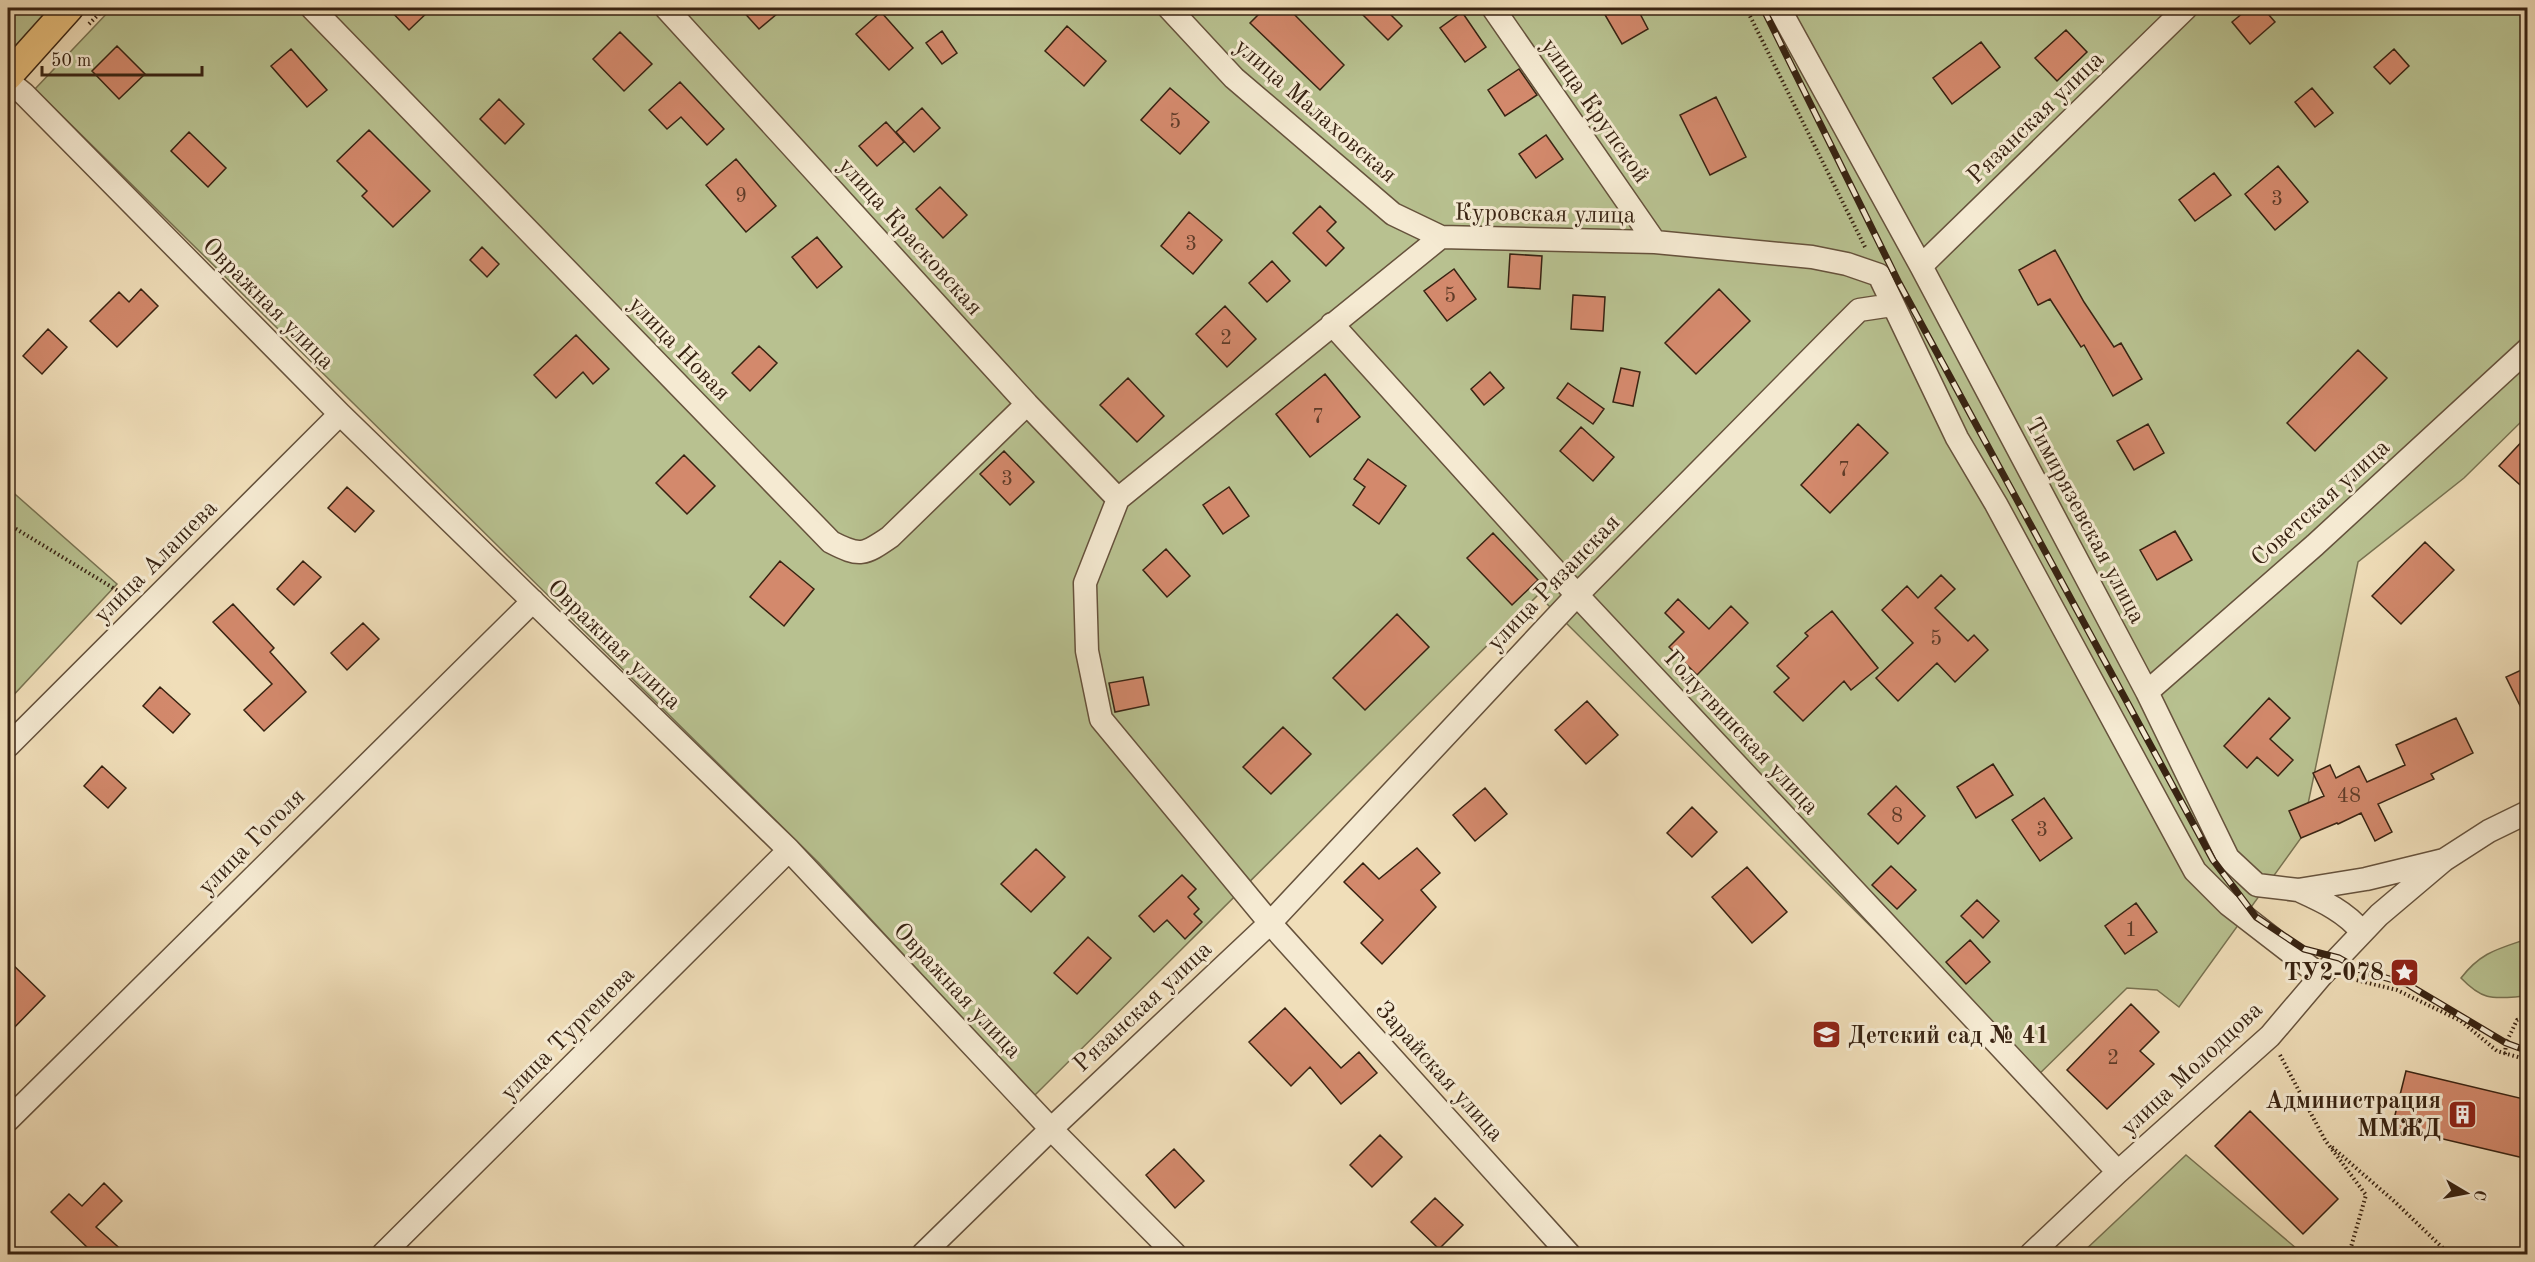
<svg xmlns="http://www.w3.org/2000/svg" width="2535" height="1262" font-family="'Old Standard TT',serif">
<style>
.green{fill:#b8c190;stroke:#787251;stroke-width:1.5}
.building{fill:#d3896c;stroke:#382312;stroke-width:1.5}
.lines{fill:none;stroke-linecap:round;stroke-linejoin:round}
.minor-casing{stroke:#66523c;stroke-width:25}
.major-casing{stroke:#382312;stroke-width:31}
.path{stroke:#382312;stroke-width:4;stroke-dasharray:1.5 3;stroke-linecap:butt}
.minor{stroke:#f5ead2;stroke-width:22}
.major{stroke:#e8bf7c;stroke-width:28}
.rail-casing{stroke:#382312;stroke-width:7}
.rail{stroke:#f5ead2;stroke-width:4.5;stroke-dasharray:14;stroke-linecap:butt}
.labels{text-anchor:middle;stroke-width:6;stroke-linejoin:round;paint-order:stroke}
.number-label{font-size:21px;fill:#5f3c28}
.street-label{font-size:24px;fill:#382312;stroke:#f5ead2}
.poi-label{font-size:24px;font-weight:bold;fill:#382312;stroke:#f5ead2;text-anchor:end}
</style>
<rect width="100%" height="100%" fill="#f0deb9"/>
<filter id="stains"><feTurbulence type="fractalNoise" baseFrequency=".00333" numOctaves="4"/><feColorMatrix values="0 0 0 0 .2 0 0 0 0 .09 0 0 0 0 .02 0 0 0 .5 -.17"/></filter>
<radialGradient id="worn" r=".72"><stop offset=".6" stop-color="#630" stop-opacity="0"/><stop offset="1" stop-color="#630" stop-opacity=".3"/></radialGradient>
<path class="green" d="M9,8h42l-43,49v-48z
M112,8h2415v408l-63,62 -106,84 -57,276 -122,169 -22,-17 -30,-2 -98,96 -491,-489 -504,501 -215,-233 -784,-774z
M8,488l109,96 -109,117z
M2527,939v57c-32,2 -42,7 -66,-18 20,-26 37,-29 66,-39z
M2186,1155l117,99h-222z"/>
<path class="building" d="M388,8h44l-23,22z
M740,8h44l-25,21z
M1265,8h23l56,57 -24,25 -70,-67z
M1356,8h28l18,18 -14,14z
M1601,8h36l11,21 -26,15z
M2249,8h14l12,14 -25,22 -18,-22z
M881,12l32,36 -24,22 -33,-36z
M1462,12l24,35 -21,15 -25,-34z
M1067,26l39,35 -22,25 -39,-35z
M2066,30l21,22 -30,29 -22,-23z
M942,31l15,22 -15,11 -16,-21z
M620,32l32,32 -28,27 -31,-32z
M1981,42l19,25 -48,37 -19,-26z
M117,46l28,28 -26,25 -27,-28z
M291,49l36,41 -20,17 -36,-41z
M2394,49l15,17 -19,18 -16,-17z
M1519,69l18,26 -32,21 -17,-26z
M680,82l44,47 -17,16 -26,-28 -14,12 -18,-19z
M1170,88l39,34 -29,32 -39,-34z
M2312,88l21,25 -18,14 -20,-25z
M1716,97l30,60 -36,18 -30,-60z
M499,99l25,25 -19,20 -25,-25z
M922,108l18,20 -26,24 -18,-20z
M886,122l18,20 -27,24 -18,-20z
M369,130l61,61 -37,36 -31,-31 5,-5 -30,-30z
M189,132l37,36 -18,19 -37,-36z
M1546,135l17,24 -27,19 -17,-24z
M736,159l40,47 -30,26 -40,-47z
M2278,166l30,36 -33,28 -30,-36z
M2214,173l17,22 -36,26 -16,-21z
M940,187l27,28 -24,23 -27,-29z
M1320,206l16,16 -9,9 17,17 -18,18 -33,-33z
M1189,212l33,28 -29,34 -32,-28z
M817,237l25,30 -25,21 -25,-31z
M482,247l17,17 -12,13 -17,-17z
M2055,250l29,52 30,45 7,-4 21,36 -29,17 -29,-51 -3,2 -31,-48 -12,6 -19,-35z
M1510,254l32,2 -2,33 -32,-2z
M1272,261l18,20 -23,21 -18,-19z
M1454,269l22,30 -29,22 -23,-30z
M141,289l17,17 -41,41 -27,-26 29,-29 10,10z
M1719,289l31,32 -54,53 -31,-31z
M1573,295l32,2 -2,34 -32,-2z
M1225,306l31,33 -29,28 -31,-33z
M48,329l19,18 -25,27 -19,-18z
M576,335l33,34 -16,15 -10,-12 -27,26 -22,-23z
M759,346l18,17 -27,28 -18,-18z
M2358,350l29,28 -72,73 -28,-28z
M1621,368l19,4 -7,34 -20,-4z
M1490,372l14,16 -20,17 -13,-16z
M1325,374l35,43 -50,40 -34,-43z
M1128,378l36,38 -27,26 -37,-37z
M1568,383l36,26 -11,15 -36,-26z
M1858,424l30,29 -58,60 -29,-28z
M2148,424l16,29 -30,17 -17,-29z
M1581,427l33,30 -21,24 -33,-30z
M2528,435v57l-29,-26z
M1004,451l30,31 -24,23 -30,-31z
M684,455l31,31 -28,28 -31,-31z
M1368,459l38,27 -27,38 -26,-19 12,-18 -11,-8z
M347,487l27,24 -19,21 -27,-24z
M1229,487l20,29 -26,18 -20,-29z
M2175,531l17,29 -35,20 -17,-30z
M1493,533l45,47 -26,25 -45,-47z
M2425,542l29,28 -53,54 -29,-28z
M1166,549l24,27 -23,21 -24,-27z
M303,561l18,16 -27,28 -17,-16z
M780,561l34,28 -30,37 -34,-29z
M1941,575l14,14 -20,19 33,33 6,-6 14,15 -33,32 -18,-19 -39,38 -22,-23 37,-35 -31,-33 25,-24 11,12z
M1678,599l31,30 22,-23 17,17 -51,52 -28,-28 15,-15 -19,-19z
M233,604l41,44 -4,4 36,40 -42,39 -20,-21 28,-26 -59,-62z
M1832,611l46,57 -27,22 -7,-9 -41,40 -29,-29 15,-14 -12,-12 31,-30 -3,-3z
M1397,614l32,33 -64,63 -32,-32z
M363,623l16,16 -32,31 -16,-17z
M2528,667v55l-22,-45z
M1143,677l6,28 -34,7 -6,-29z
M160,687l30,27 -17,19 -30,-27z
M2269,698l21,20 -20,21 23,21 -15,16 -21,-19 -10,11 -23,-22z
M1587,701l31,34 -32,29 -31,-34z
M2456,718l17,35 -42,21 3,5 -56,25 14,28 -17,9 -14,-28 -23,11 -1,-1 -36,15 -12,-27 35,-15 -11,-23 17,-8 6,13 23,-12 8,16 38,-17 -9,-20z
M1283,727l28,27 -40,40 -28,-27z
M1993,764l20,31 -37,23 -19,-31z
M102,766l24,22 -18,20 -24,-22z
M1896,786l29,30 -27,28 -30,-30z
M1485,788l22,26 -32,27 -22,-26z
M2044,798l28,40 -32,23 -28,-41z
M1692,807l25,25 -25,25 -25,-24z
M1417,848l23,25 -19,17 15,17 -54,57 -21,-21 22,-23 -39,-38 19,-19 16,16z
M1036,849l29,28 -34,35 -30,-28z
M1891,866l25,24 -19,19 -25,-24z
M1747,867l40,45 -35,31 -40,-46z
M1182,875l14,14 -8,8 11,12 -5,5 8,8 -17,17 -18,-19 -13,12 -15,-16z
M1977,900l22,21 -16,17 -22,-22z
M2136,903l21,29 -32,22 -20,-28z
M1088,937l23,21 -34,36 -23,-21z
M1970,940l20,22 -24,22 -20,-22z
M8,960l37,36 -37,38z
M2131,1004l28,28 -19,19 14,13 -47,45 -40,-39z
M1285,1008l56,60 18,-16 18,21 -36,31 -31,-37 -19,19 -42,-44z
M2406,1071l122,29v59l-136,-32z
M2250,1111l88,88 -35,35 -88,-88z
M1380,1135l22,22 -30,30 -22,-22z
M1174,1149l30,32 -29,27 -29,-33z
M104,1183l18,18 -26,26 30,27h-32l-43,-42 18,-18 13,12z
M1435,1198l28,27 -24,24 -28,-27z"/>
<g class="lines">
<defs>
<path id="minor" d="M312,8l519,534c29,15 33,13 59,-5l137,-133
M666,8l361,396 91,95
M1169,8l65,70 159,136 48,23
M1493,8l162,234
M1779,8l142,258 226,426 81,166 29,27 41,5 68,-11 78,-19
M8,81l16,13 316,320 449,436 262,279 124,125
M1921,266l265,-258
M1332,324l245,271 541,577
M2147,692l168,-147 213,-196
M8,746l332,-332
M2298,890c24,11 47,21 64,42
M8,1120l525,-519
M383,1254l406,-404
M923,1254l128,-125 219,-206 307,-328 262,-265 20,-20 33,-5
M1569,1254l-299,-331 -169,-204 -14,-68 -2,-68 33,-84 323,-262 214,5 157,15 35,7 32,11 78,163 39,66 199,367 33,33 93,72
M2031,1254l87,-82 152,-136 51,-60 58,-61 65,-55 45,-29 39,-19"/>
<path id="major" d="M8,76l61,-68"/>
</defs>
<use href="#minor" class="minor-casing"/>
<use href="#major" class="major-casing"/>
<path class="path" d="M1746,8l120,241
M89,24l16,-16
M8,524l120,73
M2348,978l49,12 64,31 36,30 31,9
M2505,1054l1,-11 11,-23 11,-3
M2280,1055l45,85 41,55 -17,59
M2332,1147l63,55 54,52"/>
<use href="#minor" class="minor"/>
<use href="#major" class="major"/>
<defs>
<path id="rail" d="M1763,8l136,275 314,577 43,57 48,32 35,9 23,13 45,13 99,59 22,8"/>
</defs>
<use href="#rail" class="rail-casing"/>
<use href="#rail" class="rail"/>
</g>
<defs>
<symbol id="sight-square" viewBox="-11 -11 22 22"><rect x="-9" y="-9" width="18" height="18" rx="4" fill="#8f2418" stroke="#f5ead2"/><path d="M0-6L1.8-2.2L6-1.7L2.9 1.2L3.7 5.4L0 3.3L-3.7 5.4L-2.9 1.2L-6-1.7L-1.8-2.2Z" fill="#fff"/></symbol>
<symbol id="school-square" viewBox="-11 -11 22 22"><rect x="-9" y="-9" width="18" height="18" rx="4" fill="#8f2418" stroke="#f5ead2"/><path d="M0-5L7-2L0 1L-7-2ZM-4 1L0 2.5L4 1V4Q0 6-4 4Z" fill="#fff"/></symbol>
<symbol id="building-square" viewBox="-11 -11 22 22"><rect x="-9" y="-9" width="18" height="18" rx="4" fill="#8f2418" stroke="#f5ead2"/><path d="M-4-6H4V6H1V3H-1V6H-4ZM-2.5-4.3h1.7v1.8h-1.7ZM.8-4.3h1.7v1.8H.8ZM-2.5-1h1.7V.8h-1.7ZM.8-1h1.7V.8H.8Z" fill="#fff"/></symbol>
</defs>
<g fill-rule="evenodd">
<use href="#sight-square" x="2388" y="956" width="33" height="33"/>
<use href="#school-square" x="1810" y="1018" width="33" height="33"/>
<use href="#building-square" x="2446" y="1098" width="33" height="33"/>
</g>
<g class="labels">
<g class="number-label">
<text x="1175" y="128">5</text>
<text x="741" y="202">9</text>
<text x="2277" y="205">3</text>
<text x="1191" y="250">3</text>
<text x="1450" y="302">5</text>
<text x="1226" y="344">2</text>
<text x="1318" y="423">7</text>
<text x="1844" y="476">7</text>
<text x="1007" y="485">3</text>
<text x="1936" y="645">5</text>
<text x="2349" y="802">48</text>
<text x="1897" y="822">8</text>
<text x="2042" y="836">3</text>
<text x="2131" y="936">1</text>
<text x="2113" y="1064">2</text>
</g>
<g class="street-label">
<text transform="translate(1316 110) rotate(41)" y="8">улица Малаховская</text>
<text transform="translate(1596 110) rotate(55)" y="8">улица Крупской</text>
<text transform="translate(2035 117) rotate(-44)" y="8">Рязанская улица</text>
<text transform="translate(1545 213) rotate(1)" y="8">Куровская улица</text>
<text transform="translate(911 236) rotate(48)" y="8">улица Красковская</text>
<text transform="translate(269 303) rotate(45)" y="8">Овражная улица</text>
<text transform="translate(680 348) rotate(46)" y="8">улица Новая</text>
<text transform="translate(2320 502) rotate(-42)" y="8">Советская улица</text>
<text transform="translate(2086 520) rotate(62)" y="8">Тимирязевская улица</text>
<text transform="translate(155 561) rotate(-45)" y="8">улица Алашева</text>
<text transform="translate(1553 582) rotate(-46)" y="8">улица Рязанская</text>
<text transform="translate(615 644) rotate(44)" y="8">Овражная улица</text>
<text transform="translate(1742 732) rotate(47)" y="8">Голутвинская улица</text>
<text transform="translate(251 841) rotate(-45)" y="8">улица Гоголя</text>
<text transform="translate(958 990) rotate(47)" y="8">Овражная улица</text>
<text transform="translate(1142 1006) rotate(-43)" y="8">Рязанская улица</text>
<text transform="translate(567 1033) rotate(-45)" y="8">улица Тургенева</text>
<text transform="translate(2191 1068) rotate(-43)" y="8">улица Молодцова</text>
<text transform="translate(1440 1071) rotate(48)" y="8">Зарайская улица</text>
</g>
<g class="poi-label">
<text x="2384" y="980">ТУ2-078</text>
<text x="1848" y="1043" text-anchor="start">Детский сад № 41</text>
<text x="2441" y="1108">Администрация<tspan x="2441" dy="28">ММЖД</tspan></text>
</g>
</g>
<rect width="2535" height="1262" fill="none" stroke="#f0deb9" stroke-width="30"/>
<rect x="9" y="9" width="2517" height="1244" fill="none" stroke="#382312" stroke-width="3"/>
<rect x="15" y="15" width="2505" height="1232" fill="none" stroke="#382312" stroke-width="1.5"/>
<g transform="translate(2466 1193) rotate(100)" stroke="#f5ead2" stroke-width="4.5" paint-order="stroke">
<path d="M0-4.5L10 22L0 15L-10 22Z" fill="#382312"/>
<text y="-9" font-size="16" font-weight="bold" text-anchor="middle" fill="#382312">С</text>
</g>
<path d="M42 66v9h160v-9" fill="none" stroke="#382312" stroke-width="3"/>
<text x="51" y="66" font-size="18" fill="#382312" stroke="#f5ead2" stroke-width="4.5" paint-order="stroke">50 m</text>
<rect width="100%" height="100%" filter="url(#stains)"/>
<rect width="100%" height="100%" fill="url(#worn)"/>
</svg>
